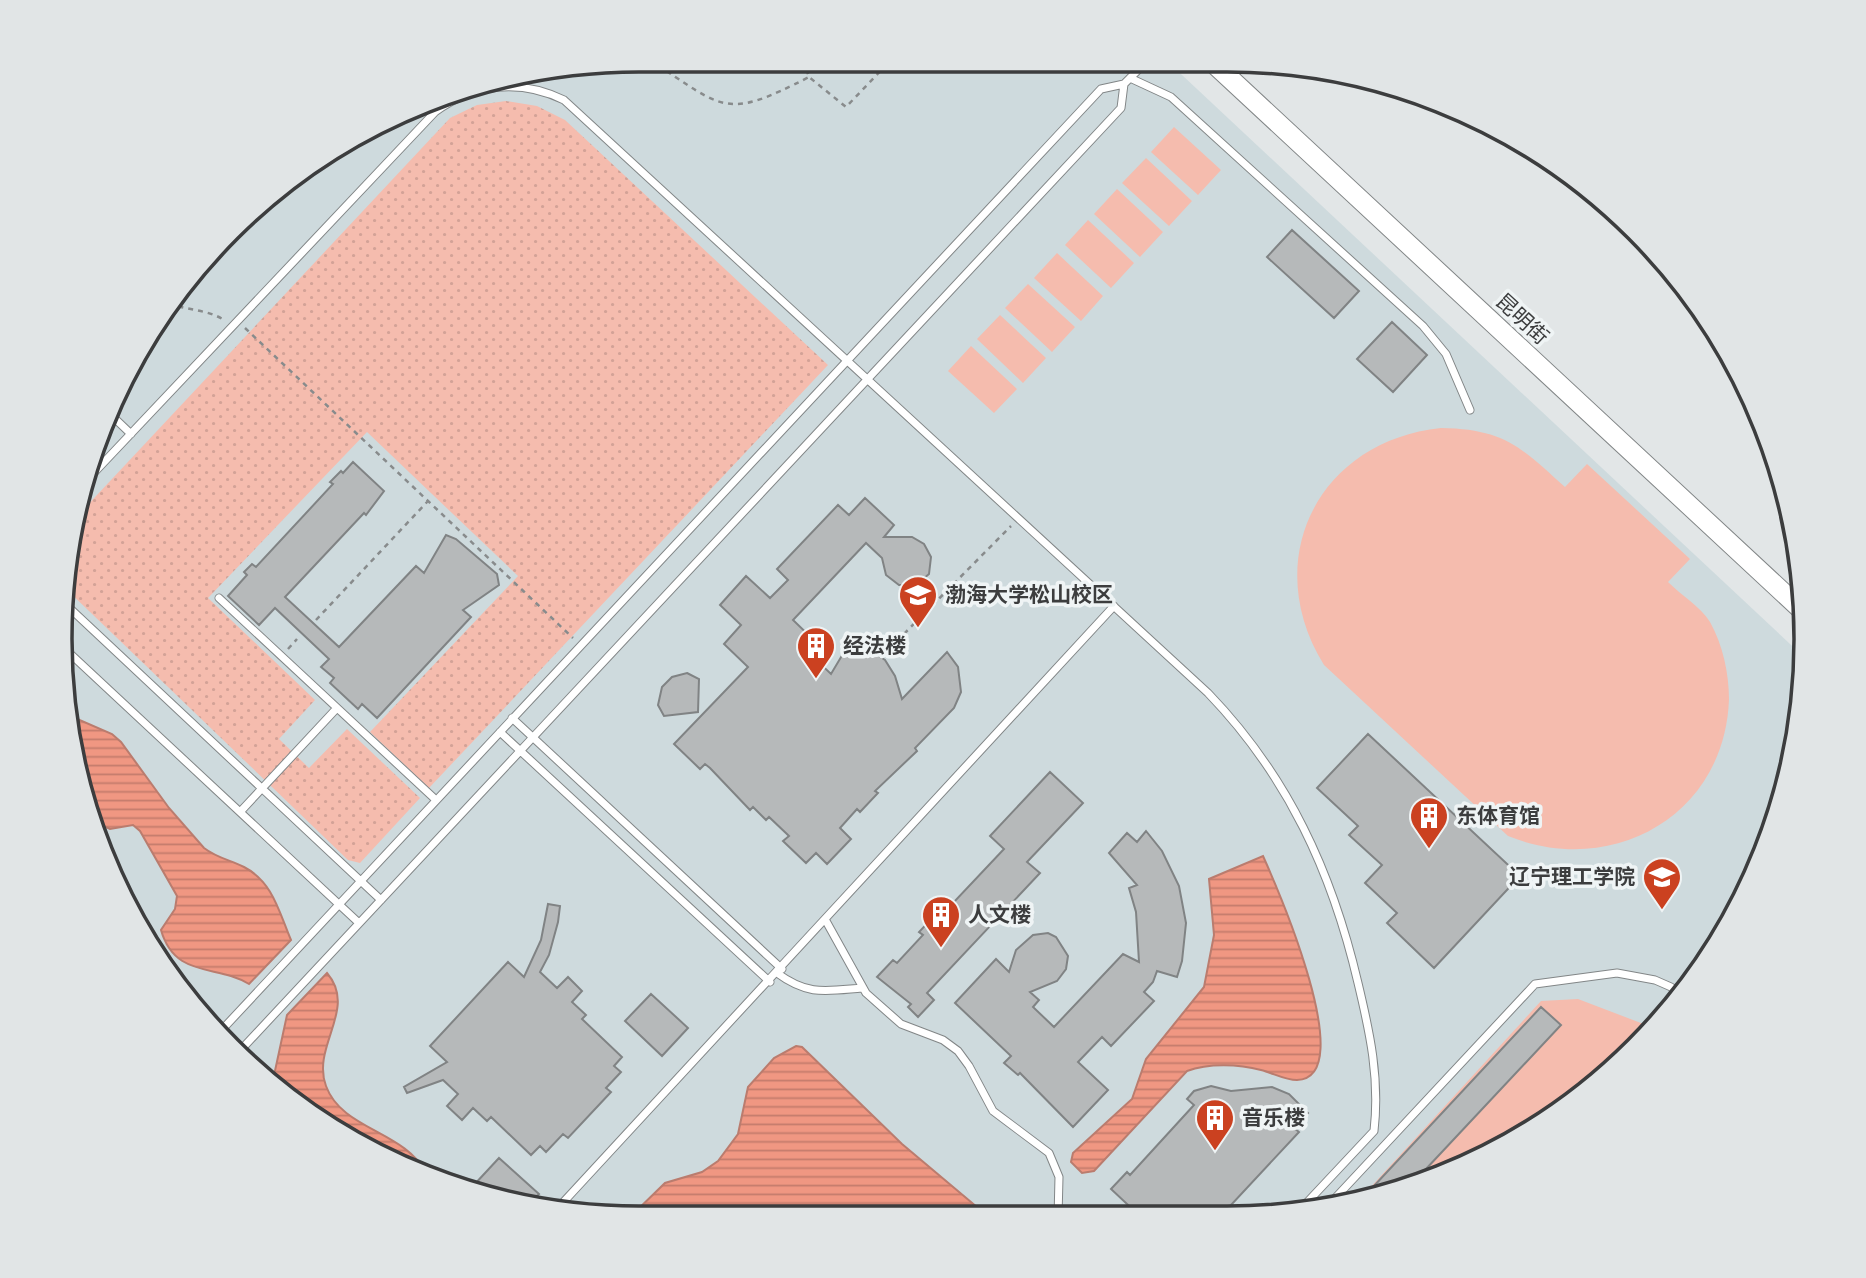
<svg xmlns="http://www.w3.org/2000/svg" width="1866" height="1278" font-family="'Source Sans 3','Noto Sans SC',sans-serif">
<style>
.built{fill:#cedadd}
.grass{fill:url(#grass-dots)}
.garden{fill:#f5bcae}
.water{fill:url(#water-rules);stroke:#ba7c6e;stroke-width:2}
.building{fill:#b6b9ba;stroke:#808384;stroke-width:2}
.lines{fill:none;stroke-linecap:round;stroke-linejoin:round}
.lane-casing{stroke:#828687;stroke-width:9}
.secondary-casing{stroke:#828687;stroke-width:21}
.path{stroke:#888b8c;stroke-width:2.5;stroke-dasharray:5 5;stroke-linecap:butt}
.lane{stroke:#fff;stroke-width:7}
.secondary{stroke:#fff;stroke-width:19}
.labels{text-anchor:middle;stroke-width:7;stroke-linejoin:round;paint-order:stroke}
.street-label{font-size:21px;fill:#3c3d3e;stroke:#eff4f5}
.poi-label{font-size:21px;font-weight:bold;fill:#3c3d3e;stroke:#eff4f5;text-anchor:start}
.rim{fill:none;stroke:#3c3d3e;stroke-width:3.5}
</style>
<defs>
<pattern id="grass-dots" width="8" height="8" patternUnits="userSpaceOnUse" patternTransform="scale(1.75)"><rect width="8" height="8" fill="#f5bcae"/><path d="M2 2h.1M6 6h.1" fill="none" stroke="#d3a297" stroke-width="1.8" stroke-linecap="round"/></pattern>
<pattern id="water-rules" width="6" height="5" patternUnits="userSpaceOnUse" patternTransform="scale(1.75)"><rect width="6" height="5" fill="#f09782"/><path d="M0 2.5h6" fill="none" stroke="#c47c6c"/></pattern>
</defs>
<rect width="100%" height="100%" fill="#e2e6e7"/>
<path class="built" d="M639,60h527l639,598 -10,94 -32,108 -54,101 -72,87 -88,73 -100,53 -109,33 -113,11h-588l-113,-11 -144,-48 -152,-110 -93,-121 -66,-176 -10,-151 42,-183 77,-132 137,-129 136,-67z"/>
<path class="grass" d="M506,101l31,5 28,14 263,245 -399,423 -59,-56 148,-156 -151,-144 -159,166 107,102 -36,39 30,29 38,-39 73,69 -60,65 -12,-3 -284,-273 18,-76 368,-393 27,-13z"/>
<path class="garden" d="M1174,127l47,43 -23,25 -47,-43z
M1146,158l46,43 -23,25 -47,-43z
M1117,189l46,43 -23,25 -46,-43z
M1088,220l46,43 -23,25 -46,-43z
M1057,253l46,43 -22,25 -47,-43z
M1028,284l47,43 -23,25 -47,-44z
M1000,315l46,43 -23,25 -46,-44z
M971,346l46,43 -23,24 -46,-42z
M1441,428c63,1 80,19 124,59l22,-23 103,95 -22,23c13,13 33,25 42,40 13,23 19,52 19,77 -4,117 -117,179 -221,137l-184,-171c-65,-105 -6,-224 117,-237z
M1578,999l76,29c-50,61 -132,114 -204,146 -29,12 -62,19 -93,28l184,-201z"/>
<path class="water" d="M68,715l44,19 9,8 48,66 35,40c13,10 26,12 40,19 29,15 35,45 47,73l-42,44c-32,-20 -74,-5 -88,-54l14,-21 2,-13 -37,-65 -7,-6 -23,4 -13,-6 -26,-71z
M1263,856c13,29 98,222 34,224 -12,0 -24,-7 -36,-10 -22,-6 -53,-7 -74,1l-93,100 -12,2 -11,-11 2,-9 59,-54 14,-40 58,-72 10,-52 -5,-56z
M327,973c31,36 -16,73 -1,113 16,44 79,45 100,87l-44,-14 -109,-79 14,-65z
M796,1046l6,1 100,97 88,74h-361l36,-35 37,-11 16,-11 20,-27 10,-47 26,-29z"/>
<path class="building" d="M1292,230l67,61 -25,27 -67,-61z
M1392,322l35,33 -34,37 -36,-33z
M353,462l31,29 -18,24 -2,-2 -79,84 54,50 77,-81 8,7 22,-38 10,4 41,35 2,11 -36,25 8,7 -94,101 -15,-14 -4,5 -28,-26 4,-5 -13,-11 8,-8 -54,-51 -16,17 -31,-29 19,-21 -3,-3 8,-8 4,3 77,-83 -3,-2 11,-11 2,2z
M865,498l29,27 -10,12h28l12,7 7,13 -2,17 -13,11h-17l-13,-10 -4,-17 -16,-15 -73,77 27,26 -8,10 19,18 19,-32 10,2 25,16 10,16 7,23 45,-47 11,15 3,25 -7,16 -39,40 2,3 -42,40 3,2 -18,19 -3,-3 -17,19 11,11 -24,25 -11,-11 -10,10 -23,-22 6,-5 -20,-19 -3,3 -13,-13 -3,3 -40,-42 -5,-4 -5,5 -26,-25 74,-77 -24,-23 17,-19 -21,-20 26,-29 24,22 18,-18 -11,-11 61,-64 11,10z
M687,673l12,6 -1,33 -34,4 -6,-11 4,-18 10,-10z
M1368,734l152,142 -86,92 -47,-45 10,-10 -32,-30 17,-18 -33,-30 9,-9 -41,-38z
M1050,772l33,31 -56,59 13,11 -113,120 7,7 -16,17 -10,-10 3,-3 -34,-27 16,-17 4,3 26,-28 -4,-3 15,-16 4,3 66,-70 -14,-13z
M1146,831l16,20 17,35 7,37 -4,38 -5,16 -20,-6 -4,11 -9,10 10,9 -43,45 -9,-9 -24,25 30,28 -35,37 -53,-54 -2,2 -14,-12 7,-7 -56,-53 41,-44 13,13 7,-22 17,-15 15,-2 8,4 12,19 -2,13 -9,12 -27,11 9,8 -6,7 21,20 69,-73 16,8 -3,-50 -7,-24 8,-3 -28,-32 18,-20 10,9z
M548,904l12,2 -2,16 -9,33 -9,17 17,16 11,-11 14,14 -10,11 14,13 -4,4 40,38 -8,9 7,6 -15,16 5,4 -43,46 -5,-4 -17,18 -6,-6 -9,9 -40,-38 -4,4 -14,-13 -11,12 -15,-14 11,-12 -15,-14 -36,13 -3,-6 43,-25 -17,-16 78,-84 16,15 17,-37z
M651,994l37,34 -26,28 -37,-35z
M1541,1007l20,18 -151,161 -51,16z
M1211,1086l20,5 41,-4 17,7 19,19 -14,15 5,4 -81,87h-75l-32,-30 16,-17 3,3 64,-70 -7,-6 7,-8z
M499,1158l40,36 -13,13 -47,-16 -6,-5z"/>
<g class="lines">
<defs>
<path id="lane" d="M1130,78l41,19 252,229 23,28 24,56
M107,411l24,23
M89,478l346,-366c39,-29 86,-33 129,-12l644,593c80,83 124,179 150,290 12,50 22,96 16,148l-75,80
M219,598l217,202
M61,600l320,300
M64,648l295,275
M512,718l270,251
M500,732l270,250
M240,812l97,-104
M826,921l40,72 35,31 42,16 15,11 11,15 24,45 56,42 10,24 -1,41
M777,973c31,23 49,18 85,15
M218,1034l883,-945 23,-5 24,-24
M237,1054l884,-946 3,-24
M1325,1209l210,-225 82,-11 38,7 16,7 9,9
M556,1210l558,-604"/>
<path id="secondary" d="M1210,60l594,552"/>
</defs>
<use href="#lane" class="lane-casing"/>
<use href="#secondary" class="secondary-casing"/>
<path class="path" d="M650,60c76,50 75,60 159,17
M803,60l6,17 37,30 45,-47
M169,303c19,8 38,6 55,17
M245,328l328,310
M316,620l112,-119
M890,648l121,-122
M288,649l9,-10"/>
<use href="#lane" class="lane"/>
<use href="#secondary" class="secondary"/>
</g>
<defs>
<symbol id="university-pin" viewBox="-11 -11 22 30"><path d="M0 17L-7.5 6A9.5 9.5 0 1 1 7.5 6Z" fill="#cb4120" stroke="#eff4f5"/><path d="M0-5L7-2L0 1L-7-2ZM-4 1L0 2.5L4 1V4Q0 6-4 4Z" fill="#fff"/></symbol>
<symbol id="building-pin" viewBox="-11 -11 22 30"><path d="M0 17L-7.5 6A9.5 9.5 0 1 1 7.5 6Z" fill="#cb4120" stroke="#eff4f5"/><path d="M-4-6H4V6H1V3H-1V6H-4ZM-2.5-4.3h1.7v1.8h-1.7ZM.8-4.3h1.7v1.8H.8ZM-2.5-1h1.7V.8h-1.7ZM.8-1h1.7V.8H.8Z" fill="#fff"/></symbol>
</defs>
<g fill-rule="evenodd">
<use href="#university-pin" x="896" y="573" width="44" height="60"/>
<use href="#building-pin" x="794" y="624" width="44" height="60"/>
<use href="#building-pin" x="1407" y="794" width="44" height="60"/>
<use href="#university-pin" x="1640" y="855" width="44" height="60"/>
<use href="#building-pin" x="919" y="893" width="44" height="60"/>
<use href="#building-pin" x="1193" y="1096" width="44" height="60"/>
</g>
<g class="labels">
<g class="street-label">
<text transform="translate(1522 319) rotate(43)" y="7">昆明街</text>
</g>
<g class="poi-label">
<text x="945" y="602">渤海大学松山校区</text>
<text x="843" y="653">经法楼</text>
<text x="1456" y="823">东体育馆</text>
<text x="1635" y="884" text-anchor="end">辽宁理工学院</text>
<text x="968" y="922">人文楼</text>
<text x="1242" y="1125">音乐楼</text>
</g>
</g>
<path d="M0 0H1866V1278H0ZM639 72H1227A567 567 0 0 1 1794 639V639A567 567 0 0 1 1227 1206H639A567 567 0 0 1 72 639V639A567 567 0 0 1 639 72Z" fill="#e1e5e6" fill-rule="evenodd"/>
<path class="rim" d="M639 72H1227A567 567 0 0 1 1794 639V639A567 567 0 0 1 1227 1206H639A567 567 0 0 1 72 639V639A567 567 0 0 1 639 72Z"/>
</svg>
